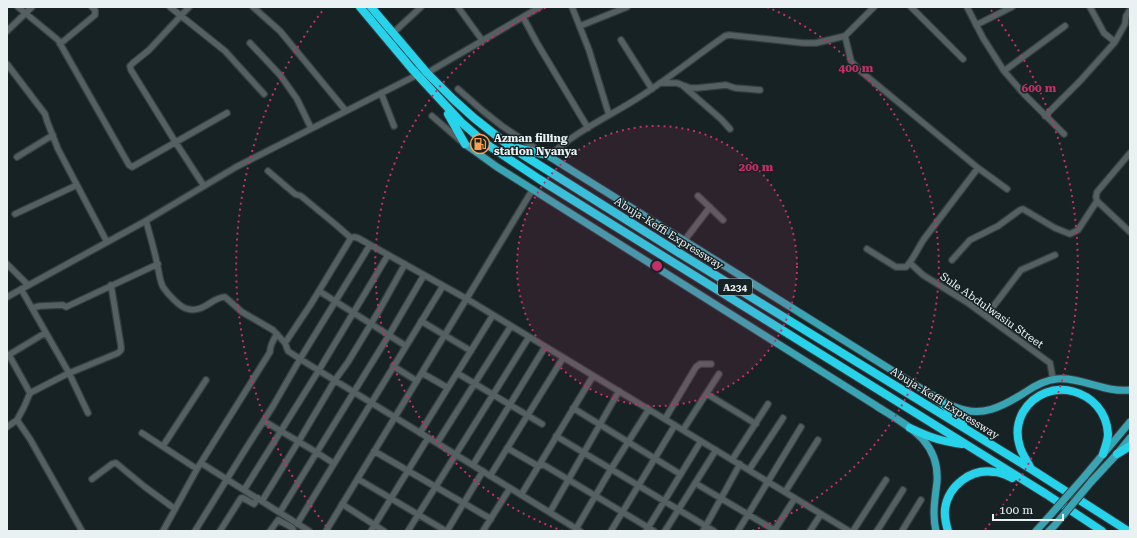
<svg xmlns="http://www.w3.org/2000/svg" width="1137" height="538" font-family="'Roboto Serif',serif">
<style>
.lines{fill:none;stroke-linecap:round;stroke-linejoin:round}
.minor-casing{stroke:#363e3f;stroke-width:8}
.major-casing{stroke:#363e3f;stroke-width:9}
.highway-casing{stroke:#363e3f;stroke-width:10}
.minor{stroke:#546062;stroke-width:5.5}
.major{stroke:#39a5b4;stroke-width:7}
.highway{stroke:#27d3ea;stroke-width:8}
.major-bridge-casing{stroke:#363e3f;stroke-width:9;stroke-linecap:butt}
.major-bridge{stroke:#39a5b4;stroke-width:7}
.ring{fill:none;stroke:#c62e6a;stroke-width:2;stroke-dasharray:2 4}
.labels{text-anchor:middle;stroke-width:3;stroke-linejoin:round;paint-order:stroke}
.shield{fill:#172224;stroke:#abb3b4;stroke-width:1}
.shield-label{font-size:10px;font-weight:bold;fill:#eaf1f2}
.poi-label{font-size:11px;font-weight:bold;fill:#eaf1f2;stroke:#172224;text-anchor:start}
.street-label{font-size:11px;fill:#eaf1f2;stroke:#172224}
.centre{fill:#c62e6a;stroke:#172224;stroke-width:2}
.ring-label{font-size:12px;text-anchor:middle;font-weight:bold;fill:#c62e6a;stroke:#172224;stroke-width:3;stroke-linejoin:round;paint-order:stroke}
</style>
<rect width="100%" height="100%" fill="#172224"/>
<g class="lines">
<defs>
<path id="minor" d="M18,7l40,33 71,125 3,2 95,-54
M170,7l55,44 39,43
M189,7l-40,43 -16,13 -3,3 1,4 45,73 28,43
M253,7l27,24 66,80
M458,7l24,33
M572,7l17,43 20,65
M911,7l52,52
M967,7l16,31 21,33 20,23 40,40
M1090,7l14,26 11,9
M523,17l14,26 51,85
M976,25l36,-18
M580,26l47,-19
M7,31l25,-24
M393,33l28,-26
M845,36l6,25 7,8 120,99 29,21
M621,40l31,49
M250,43l30,32 17,24 14,29
M60,44l35,-29v-5l-3,-3
M7,64l38,50 2,7 11,28 49,93
M1004,71l61,-45
M427,73l113,-66
M660,83h17l5,2 39,34 9,10
M685,86l5,2h7l29,-3 9,3 25,2
M458,89l25,22 19,15 39,26
M381,93l13,33
M432,116l30,26
M1045,116l35,-35 35,-39 10,-18 1,-8 4,-6
M1130,153l-33,39 -1,5 1,4 33,31
M17,157l36,-22
M549,157c23,-24 61,-41 89,-59 30,-19 58,-42 87,-62l4,-1 74,8h13l29,-7 29,-29
M268,171l27,23 6,2 34,28 16,14 3,-1 4,1 109,61 382,232
M698,196l25,24
M15,214l62,-29
M146,221c4,14 8,28 11,42 2,8 2,16 6,24 4,6 17,21 25,22 16,4 24,-12 37,-12l17,15 31,18 12,13 3,8 12,8 280,172
M684,241l26,-34
M867,249l29,18h10c7,-7 12,-19 18,-28l54,-71
M952,260l18,-20 28,-14 22,-16 3,-1 32,19 15,6 8,-4 19,-29
M910,263l13,12 45,28 82,60 3,16
M7,264l21,21
M21,289l48,84 19,40
M319,291l87,55
M7,297l135,-74 94,-56 181,-92
M32,308l8,-2 23,-1 3,2 92,-43
M986,316l35,-46 34,-15
M421,321l50,30
M285,343l26,-39 40,-66
M7,356l38,-23
M393,366l24,15
M422,373l26,15
M457,373l85,51
M30,393l37,-19 51,-21 3,-3v-4l-10,-61
M707,394l49,30
M573,408l107,66
M665,419l31,-52 4,-3h11
M17,420l13,19 52,92
M264,421l52,31 17,11
M7,427l10,-7 7,-13 6,-14 -21,-38
M683,430l36,-56
M142,433l55,36
M420,433l73,-118
M556,436l158,95
M437,443l74,-117
M163,446l43,-66
M507,448l31,18 6,-1 110,66
M374,451l117,68
M732,460l36,-56
M201,463l108,68
M473,465l72,-118
M749,470l34,-52
M490,476l73,-118
M92,479l20,-15 4,-1 29,24 30,22
M358,479l88,52
M695,483l81,48
M244,490l75,-120 69,-115
M785,492l33,-52
M521,495l72,-119
M262,501l41,-67 32,-54 13,-18 32,-53 25,-45
M342,504l42,27
M280,512l109,-177 35,-60
M550,512l69,-121
M297,524l146,-238
M576,529l35,-60 38,-60
M163,531l34,-62 73,-117c0,-7 3,-12 7,-18
M195,531l50,-81 28,-44 27,-47 70,-114
M220,531l21,-33h2l11,6 4,-6
M270,531l8,-11 13,7 2,2v2
M326,531l207,-342
M371,531l57,-93
M408,531l121,-194
M447,531l36,-60
M483,531l27,-43
M611,531l64,-106
M646,531l55,-90
M665,531l51,-81
M703,531l37,-67
M738,531l63,-104
M774,531l21,-33
M810,531l11,-17
M853,531l33,-51
M877,531l26,-41
M902,531l19,-31"/>
<path id="major" d="M465,144l32,23 378,238c30,20 65,34 62,77 -2,16 -5,33 -1,49
M547,155l386,241c7,3 14,8 22,11 26,11 47,0 69,-14 10,-7 21,-13 33,-14 25,-2 48,14 73,11
M1084,477l46,-55
M1091,482l26,-28 13,-16
M1036,531l10,-11
M1049,531l6,-6"/>
<path id="highway" d="M360,7l52,62 49,53 24,21 54,36 507,315 56,37
M371,7l56,66 26,26 21,19 38,30 164,103 355,218 97,62
M448,114l17,30
M517,148l30,7
M933,396l11,9 19,19
M910,428c19,9 30,13 52,16
M1117,454l13,-8
M1031,469c-3,-7 -9,-15 -11,-22 -4,-12 -3,-24 3,-35 23,-39 83,-23 85,22 0,7 -3,13 -5,20
M948,531c-2,-7 -4,-14 -3,-22 3,-23 26,-41 49,-37 7,0 12,3 18,6"/>
</defs>
<use href="#minor" class="minor-casing"/>
<use href="#major" class="major-casing"/>
<use href="#highway" class="highway-casing"/>
<use href="#minor" class="minor"/>
<use href="#major" class="major"/>
<use href="#highway" class="highway"/>
<defs>
<path id="major-bridge" d="M1046,520l38,-43
M1055,525l36,-43"/>
</defs>
<use href="#major-bridge" class="major-bridge-casing"/>
<use href="#major-bridge" class="major-bridge"/>
</g>
<circle cx="657" cy="266" r="140" fill="#c62e6a" fill-opacity=".12"/>
<g class="ring">
<circle cx="657" cy="266" r="140"/>
<path d="M563 531A281 281 0 0 1 547 7M767 7A281 281 0 0 1 751 531"/>
<path d="M330 531A421 421 0 0 1 323 10M991 10A421 421 0 0 1 984 531"/>
</g>
<defs>
<symbol id="fuel-ring" viewBox="-11 -11 22 22"><circle r="9.5" fill="#172224" stroke="#fb9e50" stroke-width="1.5"/><path d="M-5.5-6h7V0h2V4h1.3V-2.5L3-4.5l.8-.8L6-3V5H2.5V1h-1V6h-7ZM-4.2-4.7v3.2H.2V-4.7Z" fill="#fb9e50"/></symbol>
</defs>
<g fill-rule="evenodd">
<use href="#fuel-ring" x="469" y="133" width="22" height="22"/>
</g>
<g class="labels">
<rect class="shield" x="718" y="279" width="34" height="16" rx="3"/>
<g class="shield-label">
<text x="735" y="291">A234</text>
</g>
<g class="poi-label">
<text x="494" y="142">Azman filling<tspan x="494" dy="13">station Nyanya</tspan></text>
</g>
<g class="street-label">
<text transform="translate(669 233) rotate(32)" y="4">Abuja-Keffi Expressway</text>
<text transform="translate(992 310) rotate(35)" y="4">Sule Abdulwasiu Street</text>
<text transform="translate(945 403) rotate(32)" y="4">Abuja-Keffi Expressway</text>
</g>
</g>
<circle cx="657" cy="266" r="6" class="centre"/>
<g class="ring-label">
<text x="856" y="72">400 m</text>
<text x="1039" y="92">600 m</text>
<text x="756" y="171">200 m</text>
</g>
<rect width="1137" height="538" fill="none" stroke="#eaf1f2" stroke-width="16"/>
<path d="M993 514v6h70v-6" fill="none" stroke="#eaf1f2" stroke-width="2"/>
<text x="999" y="514" font-size="12" fill="#eaf1f2" stroke="#172224" stroke-width="3" paint-order="stroke">100 m</text>
</svg>
